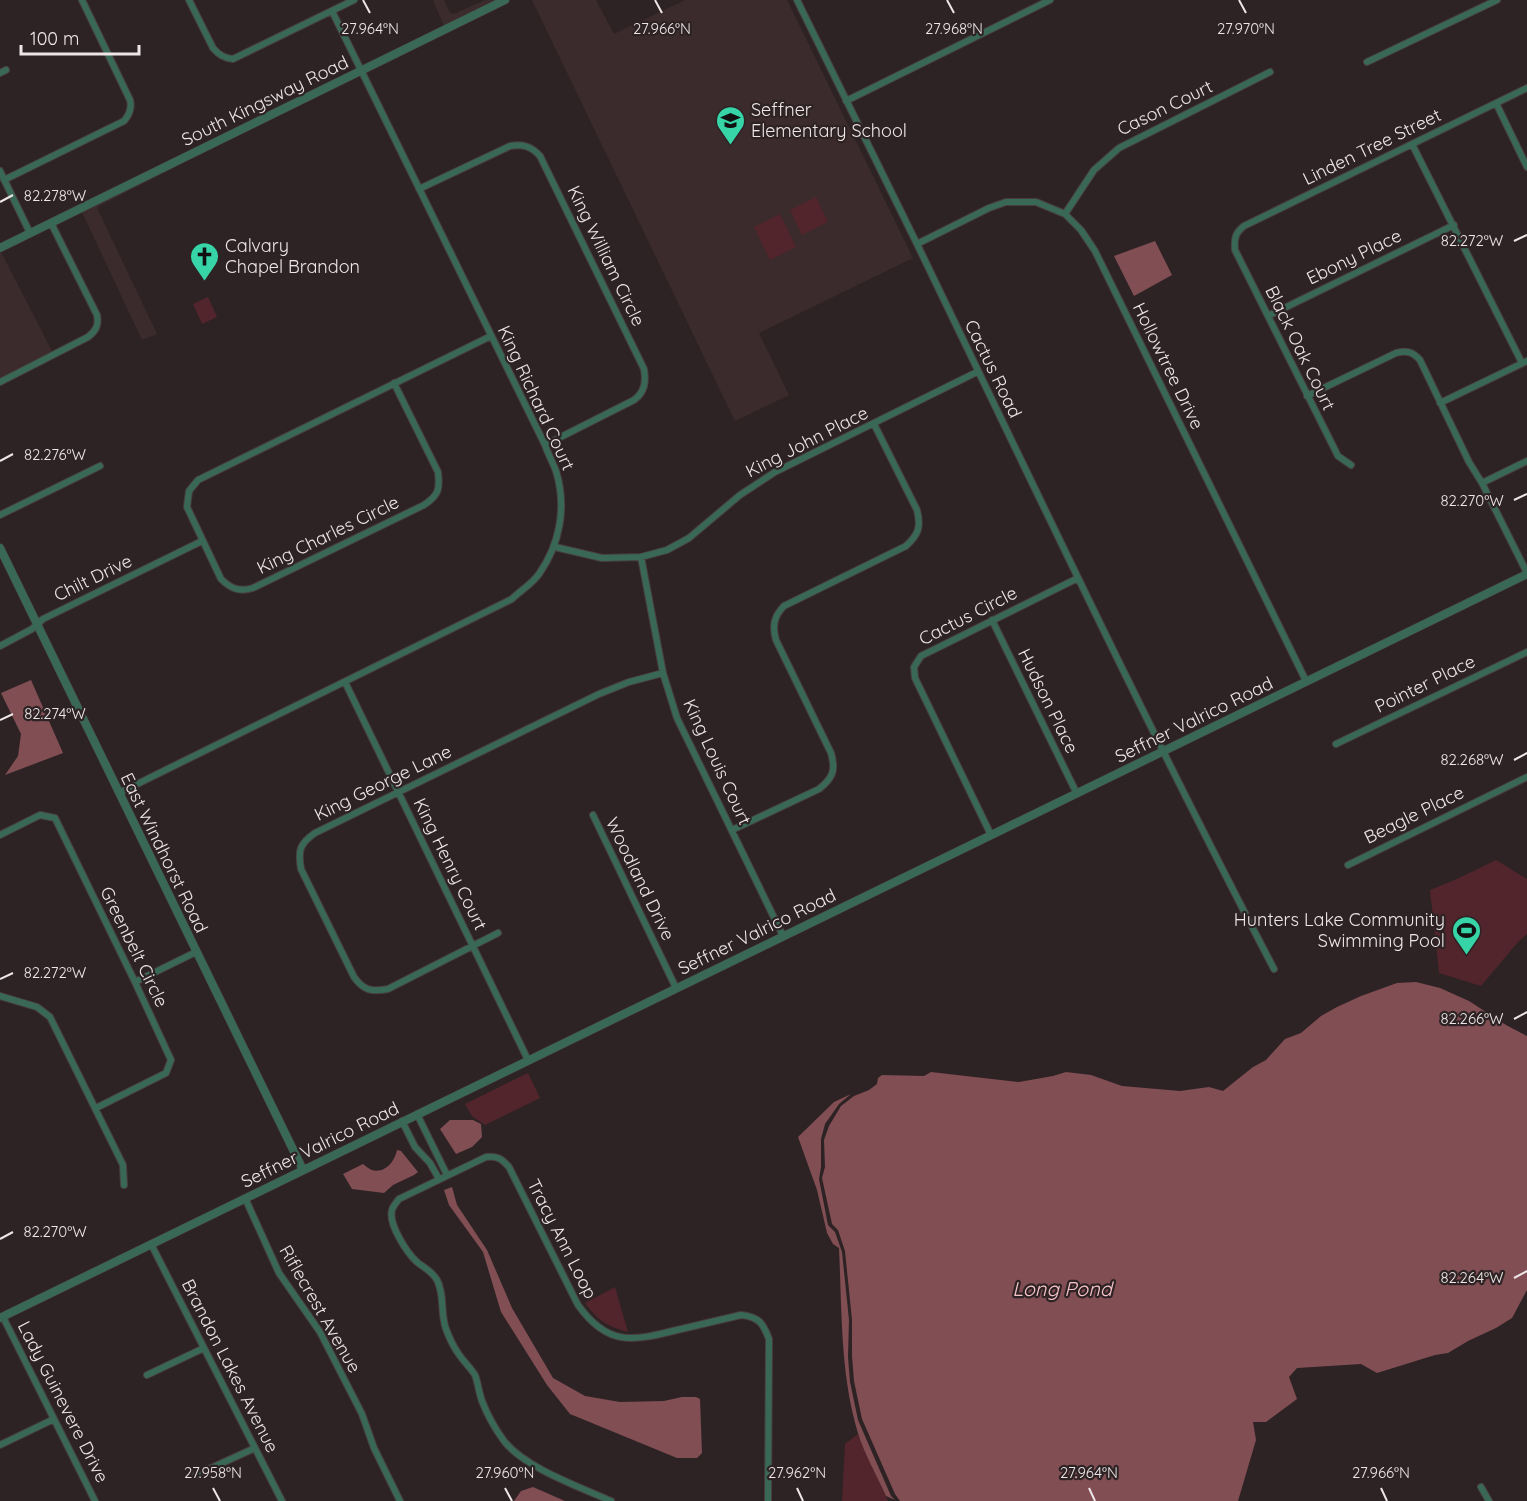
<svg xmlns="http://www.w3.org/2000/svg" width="1527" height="1501" font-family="Quicksand,sans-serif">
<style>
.built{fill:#3c2b2c}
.green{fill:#51252b}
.water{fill:#814e54}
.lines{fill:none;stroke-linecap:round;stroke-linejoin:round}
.minor-casing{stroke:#493e3f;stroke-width:8}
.tertiary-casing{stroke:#493e3f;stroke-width:9}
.minor{stroke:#396857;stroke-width:6}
.tertiary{stroke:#396857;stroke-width:8}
.ticks{fill:none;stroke:#ede5e6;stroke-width:2}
.labels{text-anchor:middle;stroke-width:4.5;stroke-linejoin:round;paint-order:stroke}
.street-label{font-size:18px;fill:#ede5e6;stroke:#2e2324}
.poi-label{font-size:18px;fill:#ede5e6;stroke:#2e2324;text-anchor:start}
.water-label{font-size:20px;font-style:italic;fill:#fac5ca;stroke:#2e2324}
.ticks-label{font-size:15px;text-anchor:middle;fill:#ede5e6;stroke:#2e2324;stroke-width:4.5;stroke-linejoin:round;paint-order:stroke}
</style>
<rect width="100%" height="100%" fill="#2e2324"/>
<path class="built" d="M433,0h11l6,13 4,1 31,-14h11l-52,26z
M532,0h64l18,34 71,-34h102l126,258 -154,75 30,62 -54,26z
M211,148l2,2h-4l-110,56 -2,2 60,126 -15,6 -60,-128z
M1,252l51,99 -52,26v-124z"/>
<path class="green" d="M816,197l12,25 -26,13 -12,-25z
M780,214l16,33 -26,13 -16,-33z
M208,297l9,20 -15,7 -9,-20z
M1496,860l31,19v55l-9,8 -37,44 -42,-13 -9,-83 27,-11z
M528,1073l12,25 -55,27 -13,-9 -7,-12z
M615,1287l13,45c-21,-6 -30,-11 -43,-29z
M858,1434l28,62 2,5h-46l3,-57z"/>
<path class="water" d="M1155,241l17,34 -38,21 -20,-40z
M31,680l32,73 -58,22 13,-19 3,-22 -20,-41z
M1416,982l24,6 29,13 37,24 21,11v254l-15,28 -16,10 -28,13 -20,12 -13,2 -58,18 -16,-9 -64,4 -8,9 8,22 -31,23h-13l3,18 -18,61h-338l-5,-7 -33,-75 -8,-38 -2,-25v-36l-7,-69 -7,-21 -6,-6 -10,-46 3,-11 -1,-27 5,-14 12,-20 13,-10 15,-6 8,-6 1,-6 4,-3 42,1 7,-4 88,10 34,-6 13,-4 25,3 31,11 58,5 29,-4 14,4 30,-24 13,-7 19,-21 16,-6 20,-17 16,-9 24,-11 36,-13z
M851,1094l-12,10 -14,20 -4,15v28l-2,12 9,46 7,7 7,20 7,68 -1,37 2,25 8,38 33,76 4,4 -9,-4c-9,-20 -22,-43 -28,-63 -18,-60 -16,-123 -19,-185l-6,-4 -6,-11 -10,-43 -19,-53 36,-35z
M450,1120h23l8,4 1,13 -10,10 -16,7 -16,-25z
M397,1150l4,1 17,21 -4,3 -21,10 -9,8 -32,-4 -9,-15 20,-10c3,2 6,5 9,6 13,4 23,-9 25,-20z
M452,1187l5,18 30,45 25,58 41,70 32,18 35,6 44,-1 18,-4h14l4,2 2,54 -5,5h-20l-107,-44 -23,-29 -46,-73 -18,-60 -34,-47 -5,-15z
M533,1487l32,14h-51l7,-10z"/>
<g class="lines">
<defs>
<path id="minor" d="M189,0l24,48c6,7 11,10 20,11l121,-59
M797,0c39,81 80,162 120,244 117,242 232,486 357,725
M1367,62l130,-62
M0,73l6,-3
M846,101l204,-101
M1496,103l31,64
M1412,144l110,219
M0,171l30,62
M4,180l120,-59c6,-7 8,-13 6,-21l-48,-100
M419,189l91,-43c13,-2 21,0 30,10l104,213c2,13 1,23 -10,31l-89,45
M1065,214l29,-44 25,-22 151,-76
M917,244l72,-36 17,-6h30l29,12 16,16 14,21 211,430
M1268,316l186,-91
M0,382l88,-45c8,-6 11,-12 9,-22l-46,-92
M394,383l44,89c2,17 1,23 -14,33l-171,83c-13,4 -22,1 -32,-9l-34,-72 2,-16 9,-11 293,-144
M1307,396l89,-43c11,-3 17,-1 24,7l49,102 13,21 45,90
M1440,403l87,-42
M1351,465l-13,-9 -103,-206c-1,-11 0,-17 9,-24l283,-138
M1482,483l45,-22
M0,515l100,-49
M555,547l47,11 39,-1 26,-7 22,-12 51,-43 35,-23 202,-100
M641,557l22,116 14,45 106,218
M992,620l85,174
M0,646l32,-17 11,-10 159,-78
M345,682l183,378
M1336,744l191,-92
M119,793l393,-194c8,-8 20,-15 27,-25 21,-30 28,-67 17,-103 -3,-8 -8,-17 -11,-26l-213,-434
M593,815l83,173
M732,830l87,-41c14,-11 17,-19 12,-36l-55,-113c-4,-14 -2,-24 8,-34l122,-60c13,-12 15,-19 11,-36l-43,-86
M0,835l40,-20 15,3 80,164 36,78 -5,13 -70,35
M991,835l-76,-157 -1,-11 7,-11 157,-78
M1348,865l179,-88
M498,933l-110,56c-16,3 -24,2 -34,-12l-53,-108c-3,-18 -2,-25 14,-36l284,-139 30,-12 34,-9
M135,982l61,-30
M0,996l37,11 13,10 73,148 1,20
M417,1114l30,61
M402,1121l13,26 15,16 9,16
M245,1198l34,75 41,59 42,82 12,34 26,53
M151,1244l131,257
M3,1317l92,184
M147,1375l57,-27
M0,1445l54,-26
M196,1475l59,-27
M1481,1487l8,14
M611,1501c-31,-14 -86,-33 -107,-60 -8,-11 -17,-27 -22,-40 -3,-8 -4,-18 -7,-26 -5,-8 -12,-14 -17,-22 -5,-7 -9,-16 -12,-24 -6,-16 -1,-34 -9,-49 -5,-9 -13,-12 -20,-18 -10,-9 -29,-38 -25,-52 1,-4 4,-7 7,-11l87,-42c11,-1 15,1 23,10l69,138c30,42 55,36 99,25 22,-5 43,-10 64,-15 18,2 22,8 28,24l-1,162"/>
<path id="tertiary" d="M0,248l505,-248
M0,548l303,622
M0,1318l1527,-744"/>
</defs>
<use href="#minor" class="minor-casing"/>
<use href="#tertiary" class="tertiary-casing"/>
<use href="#minor" class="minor"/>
<use href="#tertiary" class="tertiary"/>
</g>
<path class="ticks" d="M363,0l7,13M655,0l7,13M947,0l7,13M1239,0l7,13M0,202l13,-7M1514,241l13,-6M0,461l13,-7M1514,500l13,-6M0,720l13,-6M1514,760l13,-7M0,979l13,-6M1514,1019l13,-7M0,1239l13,-7M1514,1278l13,-7M213,1488l7,13M505,1488l7,13M797,1488l6,13M1089,1488l6,13M1381,1488l6,13"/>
<defs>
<symbol id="school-pin" viewBox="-11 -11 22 30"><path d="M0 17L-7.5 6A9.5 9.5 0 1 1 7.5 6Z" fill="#36d4a7" stroke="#2e2324"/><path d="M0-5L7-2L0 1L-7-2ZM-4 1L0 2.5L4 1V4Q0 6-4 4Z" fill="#111"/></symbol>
<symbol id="church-pin" viewBox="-11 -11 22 30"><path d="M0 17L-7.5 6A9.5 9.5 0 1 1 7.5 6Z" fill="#36d4a7" stroke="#2e2324"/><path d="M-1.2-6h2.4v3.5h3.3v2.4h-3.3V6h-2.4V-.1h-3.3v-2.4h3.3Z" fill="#111"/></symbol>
<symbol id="stadium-pin" viewBox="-11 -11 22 30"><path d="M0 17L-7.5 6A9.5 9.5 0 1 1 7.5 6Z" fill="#36d4a7" stroke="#2e2324"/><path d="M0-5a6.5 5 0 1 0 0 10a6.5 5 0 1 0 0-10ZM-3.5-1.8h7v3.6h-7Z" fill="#111"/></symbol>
</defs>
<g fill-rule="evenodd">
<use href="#school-pin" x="714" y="104" width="33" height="45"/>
<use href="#church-pin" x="188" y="240" width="33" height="45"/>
<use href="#stadium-pin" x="1450" y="914" width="33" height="45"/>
</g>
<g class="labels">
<g class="street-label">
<text transform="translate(265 101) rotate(-26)" y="6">South Kingsway Road</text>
<text transform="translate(1165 108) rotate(-26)" y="6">Cason Court</text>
<text transform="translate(1372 147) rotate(-26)" y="6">Linden Tree Street</text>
<text transform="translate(606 256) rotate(64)" y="6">King William Circle</text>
<text transform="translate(1354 257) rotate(-26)" y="6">Ebony Place</text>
<text transform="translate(1300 348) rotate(64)" y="6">Black Oak Court</text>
<text transform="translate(1168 366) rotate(64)" y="6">Hollowtree Drive</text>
<text transform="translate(993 369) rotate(64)" y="6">Cactus Road</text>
<text transform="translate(536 398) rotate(65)" y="6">King Richard Court</text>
<text transform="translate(807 442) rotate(-27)" y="6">King John Place</text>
<text transform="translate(328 535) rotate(-26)" y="6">King Charles Circle</text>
<text transform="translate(93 578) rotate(-26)" y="6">Chilt Drive</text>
<text transform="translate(968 616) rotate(-27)" y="6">Cactus Circle</text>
<text transform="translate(1425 684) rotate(-26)" y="6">Pointer Place</text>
<text transform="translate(1048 701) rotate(64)" y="6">Hudson Place</text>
<text transform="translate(1194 720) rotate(-26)" y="6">Seffner Valrico Road</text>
<text transform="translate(717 762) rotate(65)" y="6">King Louis Court</text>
<text transform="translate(383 783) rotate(-26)" y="6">King George Lane</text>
<text transform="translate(1414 815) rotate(-26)" y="6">Beagle Place</text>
<text transform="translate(164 853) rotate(64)" y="6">East Windhorst Road</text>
<text transform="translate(450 864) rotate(64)" y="6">King Henry Court</text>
<text transform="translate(640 879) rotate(64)" y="6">Woodland Drive</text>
<text transform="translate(757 932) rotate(-26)" y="6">Seffner Valrico Road</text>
<text transform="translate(134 947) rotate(64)" y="6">Greenbelt Circle</text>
<text transform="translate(320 1145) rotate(-26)" y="6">Seffner Valrico Road</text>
<text transform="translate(562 1239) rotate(63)" y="6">Tracy Ann Loop</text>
<text transform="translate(320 1309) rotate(60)" y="6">Riflecrest Avenue</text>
<text transform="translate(230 1366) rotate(63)" y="6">Brandon Lakes Avenue</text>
<text transform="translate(63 1402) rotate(63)" y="6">Lady Guinevere Drive</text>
</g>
<g class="poi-label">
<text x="751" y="116">Seffner<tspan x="751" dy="21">Elementary School</tspan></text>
<text x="225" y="252">Calvary<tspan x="225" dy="21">Chapel Brandon</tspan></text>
<text x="1445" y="926" text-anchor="end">Hunters Lake Community<tspan x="1445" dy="21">Swimming Pool</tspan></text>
</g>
<g class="water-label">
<text x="1062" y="1296">Long Pond</text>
</g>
</g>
<g class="ticks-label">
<text x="370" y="34">27.964°N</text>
<text x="662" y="34">27.966°N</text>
<text x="954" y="34">27.968°N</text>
<text x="1246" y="34">27.970°N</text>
<text x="55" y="201">82.278°W</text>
<text x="1472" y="246">82.272°W</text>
<text x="55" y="460">82.276°W</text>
<text x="1472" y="506">82.270°W</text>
<text x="55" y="719">82.274°W</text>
<text x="1472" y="765">82.268°W</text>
<text x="55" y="978">82.272°W</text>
<text x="1472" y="1024">82.266°W</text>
<text x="55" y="1237">82.270°W</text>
<text x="1472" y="1283">82.264°W</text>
<text x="213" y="1478">27.958°N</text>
<text x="505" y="1478">27.960°N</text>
<text x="797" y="1478">27.962°N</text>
<text x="1089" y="1478">27.964°N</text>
<text x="1381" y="1478">27.966°N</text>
</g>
<path d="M21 45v9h118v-9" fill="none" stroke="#ede5e6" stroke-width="3"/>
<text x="30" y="45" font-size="18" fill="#ede5e6" stroke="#2e2324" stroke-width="4.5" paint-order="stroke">100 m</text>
</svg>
